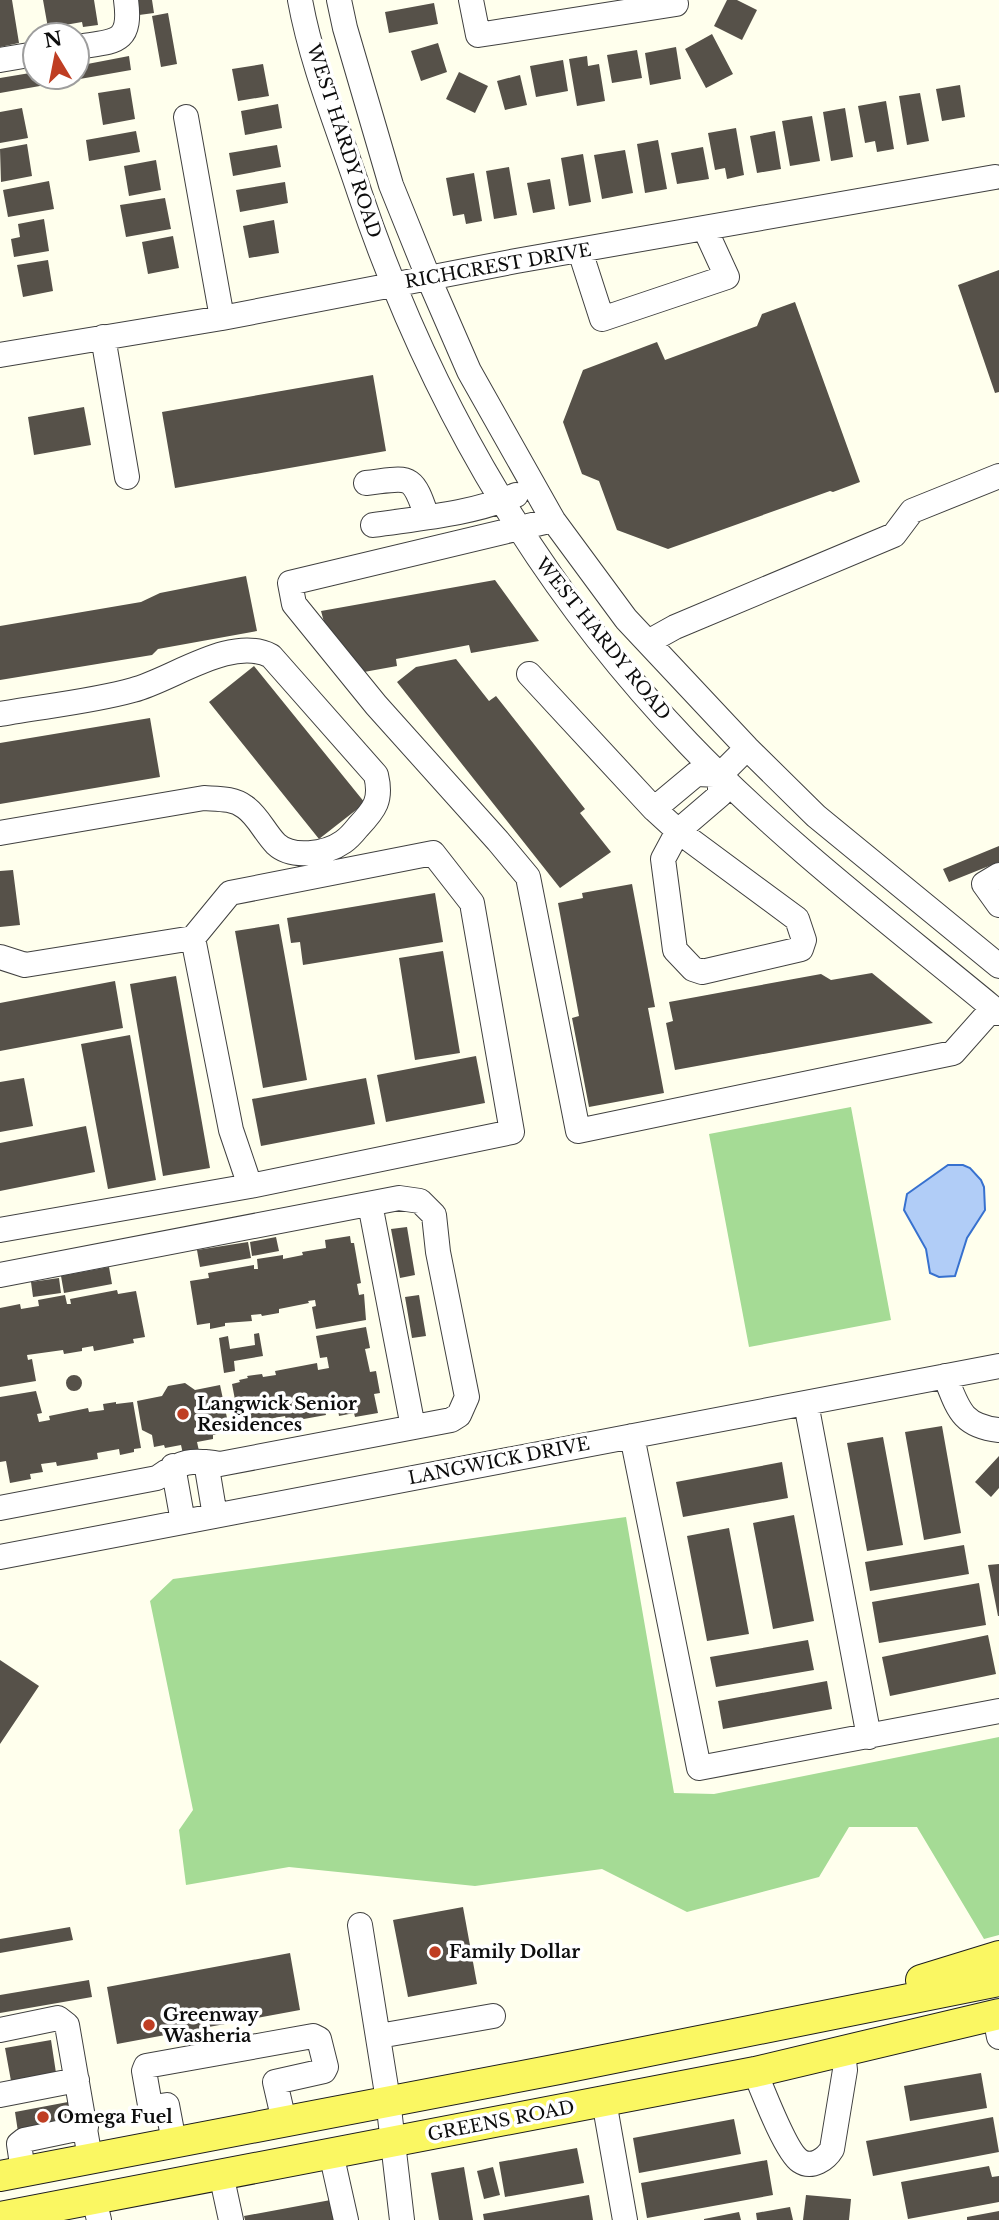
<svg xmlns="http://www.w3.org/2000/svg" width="999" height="2220" font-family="'Libre Baskerville',serif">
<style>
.forest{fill:#a5db95}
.water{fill:#b1cdf7;stroke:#3771cf;stroke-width:2}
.building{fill:#565149}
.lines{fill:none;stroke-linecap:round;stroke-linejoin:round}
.minor-casing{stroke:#404040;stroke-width:26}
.major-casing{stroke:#1e1e1e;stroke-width:32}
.minor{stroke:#fff;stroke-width:24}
.major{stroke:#faf762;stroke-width:30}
.poi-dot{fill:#bf3e23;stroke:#fff;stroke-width:2.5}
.labels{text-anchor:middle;stroke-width:7;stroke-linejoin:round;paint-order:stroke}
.street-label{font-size:18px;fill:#0d0d0d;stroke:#fff}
.poi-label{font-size:18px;font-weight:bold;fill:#0d0d0d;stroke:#fff;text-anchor:start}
</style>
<rect width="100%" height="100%" fill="#ffffed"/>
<path class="forest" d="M851,1107l40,213 -142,27 -40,-213z
M626,1517l48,276 40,1 285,-57v198l-15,4 -67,-112h-68l-30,50 -132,35 -85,-43 -127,17 -186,-19 -103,18 -7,-55 14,-20 -43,-209 23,-22z"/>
<path class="water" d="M948,1165h15l7,3 11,12 3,7 1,23 -18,28 -12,38 -16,1 -9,-4 -4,-24 -22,-39 3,-16z"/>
<path class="building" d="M0,0h12l7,43 -19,4z
M43,0h51l4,25 -15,2 -1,-5 -34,6z
M136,0h16l2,13 -15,2z
M727,0h10l20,10 -15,30 -28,-14z
M434,3l4,21 -49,9 -4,-21z
M168,13l9,51 -16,3 -9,-51z
M712,34l21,40 -27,14 -21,-39z
M438,43l9,29 -26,9 -10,-30z
M676,47l5,32 -31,6 -5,-32z
M637,50l5,28 -30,5 -5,-28z
M129,56l2,14 -131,23v-15l30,-5 -1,-7 6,-1v12h42v-11z
M587,56l1,10 11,-2 6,37 -28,5 -8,-47z
M563,60l5,31 -32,6 -6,-31z
M263,64l6,32 -31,5 -6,-32z
M459,72l29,14 -13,27 -29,-14z
M520,75l7,30 -22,5 -8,-29z
M960,85l5,32 -23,4 -6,-32z
M130,88l5,31 -32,6 -5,-32z
M920,93l9,48 -22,4 -8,-49z
M886,101l8,48 -17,3 -2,-11 -10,2 -7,-37z
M278,104l4,24 -37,7 -4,-24z
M22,108l6,30 -28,5v-31z
M845,108l8,49 -22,4 -8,-49z
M812,116l8,45 -30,5 -8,-45z
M736,128l8,47 -17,4 -2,-11 -10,2 -7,-37z
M136,131l4,21 -51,9 -3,-21z
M775,131l6,38 -24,4 -7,-37z
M658,140l9,49 -22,4 -8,-49z
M27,144l5,32 -31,6 -1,-33z
M277,145l4,22 -48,9 -4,-23z
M703,147l6,32 -32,5 -6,-31z
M625,150l8,43 -31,6 -8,-44z
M583,154l8,48 -22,4 -8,-48z
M156,160l5,30 -32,6 -5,-30z
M509,167l8,48 -23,4 -8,-48z
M474,173l8,48 -16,3 -2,-10 -11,2 -7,-38z
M550,179l5,30 -22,4 -6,-30z
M49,181l5,28 -46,8 -5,-27z
M285,182l3,21 -48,9 -4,-22z
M165,198l6,31 -45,8 -6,-32z
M44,219l5,32 -35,6 -3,-18 9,-2 -2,-13z
M274,220l5,33 -30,5 -6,-32z
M173,236l6,32 -31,6 -6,-32z
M48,260l5,31 -30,6 -6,-32z
M999,270v122l-4,1 -37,-108z
M795,302l65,180 -27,10 -3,-1 -162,58 -51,-19 -18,-49 -17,-7 -19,-52 20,-52 74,-28 8,18 92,-34 5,-12z
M373,375l13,76 -211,37 -13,-76z
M84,407l7,38 -57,10 -6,-38z
M246,576l11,55 -99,18 -6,6 -152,25v-54l141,-24 19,-9z
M495,580l44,61 -68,12 -2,-8 -73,14 1,7 -33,6 -40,-50 -3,-11z
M456,659l33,42 7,-5 89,113 -5,4 31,39 -51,36 -163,-206 19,-15z
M254,666l111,137 -46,36 -110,-137z
M150,718l10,59 -160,27v-61z
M999,846v16l-50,20 -6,-13z
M13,870l7,55 -20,2v-56z
M632,884l23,123 -7,1 16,85 -75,14 -17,-89 7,-2 -21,-113 25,-5 -1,-5z
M435,893l8,49 -140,23 -3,-23 -9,1 -4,-25z
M279,924l28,156 -44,8 -28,-157z
M443,951l17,102 -45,7 -16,-102z
M872,973l61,50 -258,47 -9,-47 7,-2 -4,-19 152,-28 10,6z
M176,976l34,192 -47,8 -33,-192z
M115,981l8,47 -123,23v-48z
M130,1035l26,145 -48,9 -27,-145z
M476,1056l9,47 -99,19 -9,-47z
M24,1078l9,48 -33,6v-50z
M366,1078l9,46 -114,22 -9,-47z
M86,1126l9,46 -95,19v-48z
M407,1227l8,48 -15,3 -9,-49z
M350,1236l1,7h3l7,40 -4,1 2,11 5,-1 2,26 -50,9 -4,-22 4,-1 -1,-6 -7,1 1,2 -30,6v4l-17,3 -1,-2 -10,1 1,6 -27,2v3l-15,3v-6l-13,2 -7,-44 19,-3 -1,-5 46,-8v4h4l-1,-10 26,-4v4l20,-4 -1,-3 24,-4 -1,-8z
M276,1237l3,14 -27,5 -2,-14z
M248,1242l3,16 -51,9 -3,-17z
M109,1267l3,17 -48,9 -3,-17z
M59,1278l2,15 -28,4 -2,-15z
M117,1290l1,4 18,-3 9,46 -12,2 1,4 -40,8 -1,-5 -11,2v3l-18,3 -1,-4 -36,5 1,5 4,-1 4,22 -36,6v-79l20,-4 1,5 18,-3 -1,-6 27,-5 2,9h4l-1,-5z
M419,1295l7,41 -14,2 -7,-41z
M366,1327l4,21 -5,1 5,23 6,-1 4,22 -6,1 4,19 -23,4 -1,-4 -15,3 -1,-7 -13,2 1,4 -39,7 -2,-6 -22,4 2,6 -24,5 -9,-47 8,-2 -1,-2 9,-2 -1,-2 15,-2 1,3 13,-2 -1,-4 42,-8 1,7 11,-2 -2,-11 -7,1 -4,-22z
M259,1333l4,23 -29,5 1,10 -11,2 -5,-35 9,-2 2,13 25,-4 -1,-11z
M66 1383a8 8 0 1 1 16 0a8 8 0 1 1-16 0Z
M185,1383l10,7 25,-5 7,33 -2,5 -6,1 1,9 -7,2v4l-16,3 2,9 -16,3 -2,-9 -16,3 -1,-3 -10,2 -2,-12 -10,-5 -5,-29 25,-5 6,-10z
M36,1391l6,22 -5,1 2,8 11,-2 -1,-4 39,-8 1,4 15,-2 -1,-6 13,-2v2l17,-2 8,46 -7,1v3l-14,3 -1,-6 -22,4 1,6 -41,7 -1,-4 -15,2 2,8 -13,2 1,5 -21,4 -4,-22 -6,1v-65z
M942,1426l19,107 -37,7 -19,-108z
M883,1437l20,108 -36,6 -20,-108z
M999,1456v32l-8,9 -16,-15z
M782,1462l6,36 -105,19 -7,-35z
M794,1515l20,106 -41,8 -20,-106z
M729,1528l20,106 -42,7 -20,-105z
M964,1545l5,29 -99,17 -5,-29z
M999,1564v52h-1l-10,-51z
M979,1583l7,42 -107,18 -7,-41z
M988,1635l8,39 -106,22 -8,-39z
M808,1640l6,30 -98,17 -6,-30z
M0,1660l39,26 -39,58z
M827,1681l5,28 -109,20 -5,-28z
M463,1907l14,77 -69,13 -15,-77z
M70,1927l3,13 -73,13v-14z
M290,1953l10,57 -183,34 -10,-57z
M89,1980l3,17 -92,16v-18z
M51,2040l5,33 -45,8 -6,-33z
M981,2073l6,35 -77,13 -6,-35z
M68,2102l3,20 -53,10 -3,-20z
M993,2117l6,35 -126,24 -7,-35z
M734,2119l7,35 -102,19 -6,-35z
M577,2148l7,35 -79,14 -6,-35z
M767,2160l6,35 -126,23 -6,-35z
M989,2166l3,11 7,-1v26l-91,17 -7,-37z
M464,2167l9,53h-34l-8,-47z
M493,2167l7,28 -16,4 -7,-28z
M589,2195l4,25h-109l-1,-6z
M806,2195l45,4 -2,21h-46z
M336,2199l4,21h-95l-1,-4z
M790,2207l3,13h-36l-1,-7z
M999,2211v9h-32v-3z
M739,2212l2,8h-37v-1z"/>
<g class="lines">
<defs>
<path id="minor" d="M300,0c12,66 39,130 60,194 70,207 177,391 328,549 95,99 206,183 311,270
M339,0l6,28 46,157 38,94 40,92 84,149 73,99 121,129 69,68 183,150
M471,0l7,35 198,-31 -1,-4
M77,47c37,-6 55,-2 49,-47
M0,60l35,-6
M186,117l36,201
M580,251l22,68 125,-42 -22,-48
M103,337l24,140
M0,355l222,-37 294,-57 479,-84
M366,483c44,-5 46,-11 61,34
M553,520l-263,63 4,21 82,101 122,136 30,36 50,254 375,-78 40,-45
M373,525c47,-7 99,-11 143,-30
M648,642l27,-15 219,-92 18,-24 87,-35
M529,674l125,135 24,22 119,88 7,21 -3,9 -99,23 -9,-3 -18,-19 -12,-91 15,-28 42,-36v-20l27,-27
M0,714c44,-8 90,-12 133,-24 39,-10 98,-55 138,-34l105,119c6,25 -1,34 -18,52 -4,5 -9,11 -15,15 -17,12 -51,17 -67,2 -11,-11 -18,-28 -31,-37 -12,-9 -27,-8 -41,-9l-204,35
M654,809l42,-35 24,1
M999,875l-15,9 15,21
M193,938l38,192 19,56
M0,957l25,8 168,-27 37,-45 203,-40 39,50 40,229 -262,54 -250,44
M370,1204l43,223
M0,1275l399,-77 21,3 14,14 4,37 29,145 -8,18 -8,5 -231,44c-29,-5 -39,-3 -63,14l-157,30
M945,1376c13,32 16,50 54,54
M806,1403l63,334
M632,1436l67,332 300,-57
M206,1462l9,54
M173,1466l10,56
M0,1557l999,-191
M360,1925l28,175 14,120
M0,2030l58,-12 9,7 23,133
M998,2032l1,5
M379,2036l114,-20
M755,2072c7,17 31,80 45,89 12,8 26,-2 32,-12l13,-79 -2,-18
M0,2095l77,-15
M604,2101l21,119
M174,2142l-7,-37 -13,2 -4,-2 -6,-34 2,-5 167,-30 6,3 7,28 -2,4 -49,11 9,39
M331,2153l15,67
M23,2171l-4,-27 5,-4 62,-13
M221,2174l10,46
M94,2199l5,21"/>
<path id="major" d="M921,1980l78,-24
M0,2176l559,-107 440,-88
M0,2217l755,-145 244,-58"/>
</defs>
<use href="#minor" class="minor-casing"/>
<use href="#major" class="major-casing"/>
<use href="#minor" class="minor"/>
<use href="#major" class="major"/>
</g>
<g class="poi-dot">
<circle cx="183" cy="1414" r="7"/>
<circle cx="435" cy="1952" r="7"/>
<circle cx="149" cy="2025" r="7"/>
<circle cx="43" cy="2117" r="7"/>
</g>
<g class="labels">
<g class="street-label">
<text transform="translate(344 141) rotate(72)" y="6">WEST HARDY ROAD</text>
<text transform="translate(498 266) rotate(-10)" y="6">RICHCREST DRIVE</text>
<text transform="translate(603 639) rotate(51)" y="6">WEST HARDY ROAD</text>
<text transform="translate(499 1461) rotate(-11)" y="6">LANGWICK DRIVE</text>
<text transform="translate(501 2121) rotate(-11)" y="6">GREENS ROAD</text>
</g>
<g class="poi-label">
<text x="197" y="1410">Langwick Senior<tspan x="197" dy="21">Residences</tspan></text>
<text x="449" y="1958">Family Dollar</text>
<text x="163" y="2021">Greenway<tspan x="163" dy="21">Washeria</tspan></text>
<text x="57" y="2123">Omega Fuel</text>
</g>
</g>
<g transform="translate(56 56) rotate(350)"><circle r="33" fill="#ffffff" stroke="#9e9e9e" stroke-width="2"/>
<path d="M0-5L12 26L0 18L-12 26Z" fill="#bf3e23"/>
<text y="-10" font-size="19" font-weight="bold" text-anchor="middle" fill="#0d0d0d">N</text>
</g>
</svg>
